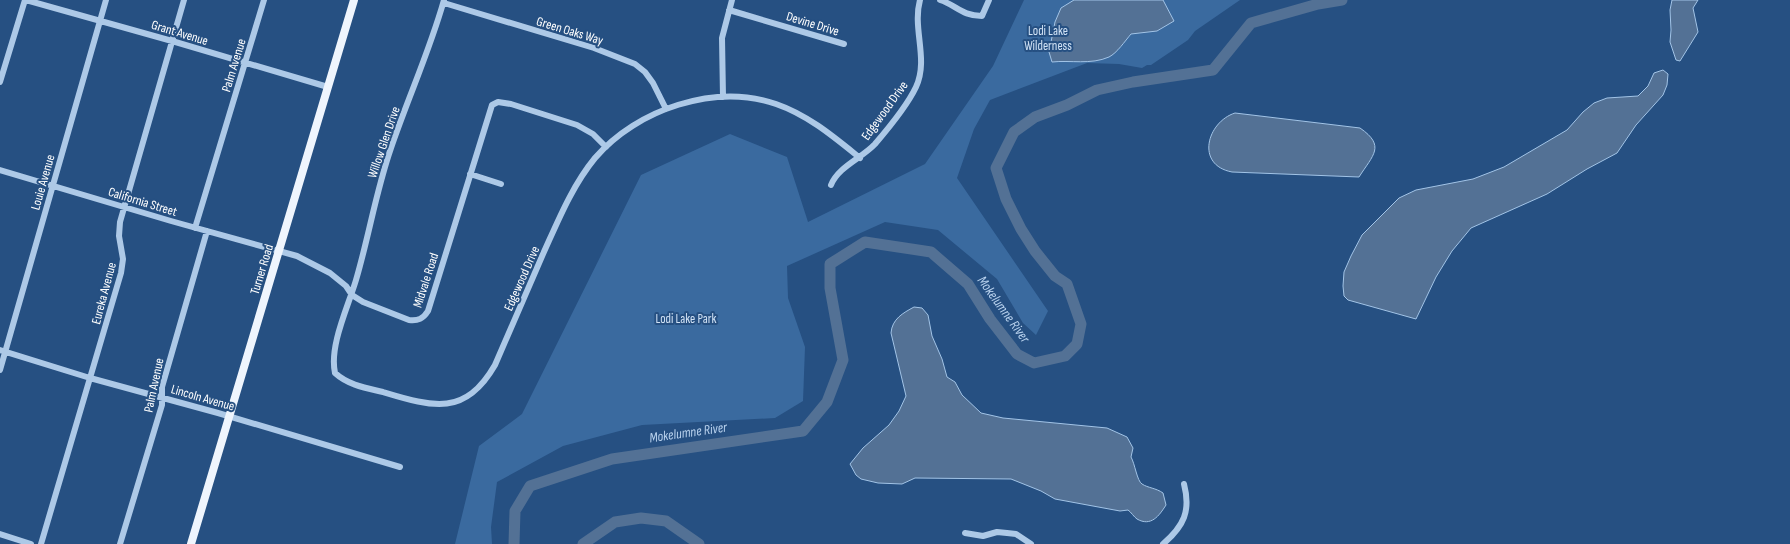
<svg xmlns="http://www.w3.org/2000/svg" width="1790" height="544" font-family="'Sofia Sans Condensed',sans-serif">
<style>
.green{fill:#3a6a9f}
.water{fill:#537195;stroke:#a2c4e7}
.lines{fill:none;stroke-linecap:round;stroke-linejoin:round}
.river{stroke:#537195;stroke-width:11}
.minor{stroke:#adc9e7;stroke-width:6}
.major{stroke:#eff5fd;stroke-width:8}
.labels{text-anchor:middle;stroke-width:4;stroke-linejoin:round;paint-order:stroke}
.street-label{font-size:13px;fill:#fff;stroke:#265082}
.park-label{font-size:13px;fill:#d1e2f5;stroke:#265082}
.water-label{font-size:14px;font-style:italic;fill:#b9d2ee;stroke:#265082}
</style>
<rect width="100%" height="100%" fill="#265082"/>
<path class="green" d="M1024,0h216l-45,31 -7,9 -37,25h-4l-5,3 -23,-4 -32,-1 -97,37 -16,29 -17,49 91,133 -12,24 -13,-12 -26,-44 -59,-49 -53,-8 -98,44 1,32 17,49 -2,54 -28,17 -133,7 -79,21 -66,36 -6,45 1,17h-37l24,-98 43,-32 119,-239 89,-41 57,23 21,65 117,-58 68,-98z"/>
<path class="water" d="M1074,0h89l11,21 -17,10 -26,3c-6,7 -14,19 -22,23 -18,8 -39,3 -57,5l-3,-10 6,-30 6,-14z
M1672,0h26l-5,8 5,24 -18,29 -4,-1 -6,-18 1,-12 -1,-20z
M1663,70l5,4 -1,11 -4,10 -27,30 -19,28 -30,16 -40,25 -76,34 -19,23 -16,26 -20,42 -68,-19 -4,-4 -1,-10 1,-14 7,-16 11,-21 37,-37 17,-8 57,-11 31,-12 63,-37 16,-18 11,-9 13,-5 31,-2 10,-10 6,-13z
M1235,113l125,15c26,18 13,27 -1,49l-127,-5c-37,-7 -25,-50 3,-59z
M914,307l8,1 6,7 4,21 10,23 5,18 8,5 7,13 19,18 22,5 104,10 20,9 6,11 -2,9c4,7 6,24 11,27 6,4 14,4 21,9l3,12c-7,11 -15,22 -29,14 -3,-2 -6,-7 -9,-9l-8,1 -65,-12 -14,-8 -30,-12 -96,-1 -13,6 -24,-1 -17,-4 -5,-4 -6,-11 13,-16 26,-23 10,-14 7,-15 -15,-63c1,-14 12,-20 23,-26z"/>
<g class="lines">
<path class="river" d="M514,544l1,-33 15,-25 82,-27 191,-28 24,-29 16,-42 -13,-72v-24l35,-22 66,10 37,32 22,35 27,35 17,9 31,-7 12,-12 4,-20 -14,-40 -12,-8 -20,-25 -14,-22 -15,-30 -10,-31 18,-36 21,-15 32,-12 30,-15 36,-8 80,-12 38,-47 67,-19 24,-4
M583,544l32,-22 26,-4 25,3 33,23"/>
<path class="minor" d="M26,0l146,41 156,46
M444,0c-14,50 -36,98 -53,148 -15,43 -22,88 -35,132 -8,27 -27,66 -21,93 13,12 31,15 48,19 50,15 82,25 112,-27 16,-37 32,-74 48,-111 15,-33 29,-68 52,-96 42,-49 120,-75 181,-54 32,11 58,33 84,54
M940,0c16,5 22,16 42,16l7,-16
M444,3l150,45 41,16 10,8 8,11 13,26
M729,10l115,34
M0,82l25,-82
M723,97l-1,-59 10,-38
M0,170l171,51 126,35 33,17 16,13 6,9 11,7 46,18c9,1 14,-1 19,-9l64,-206 6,-3 13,2 66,21 16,9 13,13
M470,174l31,10
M831,185c7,-18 31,-27 44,-41 12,-14 33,-40 41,-57 13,-28 -4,-58 4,-87
M195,228l69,-228
M0,350l90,28 128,35 182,54
M0,370l106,-370
M965,533l18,3 14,-4 10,1 9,1 15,10
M0,534l31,10
M41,544l80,-271 2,-14 -4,-23 1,-14 64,-222
M120,544l42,-139v-18l45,-156
M1163,544c21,-18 28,-33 21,-60"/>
<path class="major" d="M191,544l163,-544"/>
</g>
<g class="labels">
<g class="street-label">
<text transform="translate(813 23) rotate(17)" y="5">Devine Drive</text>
<text transform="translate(570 30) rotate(17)" y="5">Green Oaks Way</text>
<text transform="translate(180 32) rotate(17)" y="5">Grant Avenue</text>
<text transform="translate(233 65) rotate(-73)" y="5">Palm Avenue</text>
<text transform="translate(884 110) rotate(-54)" y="5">Edgewood Drive</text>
<text transform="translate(383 142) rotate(-71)" y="5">Willow Glen Drive</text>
<text transform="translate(42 182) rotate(-74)" y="5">Louie Avenue</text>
<text transform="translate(143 201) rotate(17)" y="5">California Street</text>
<text transform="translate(261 269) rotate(-73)" y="5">Turner Road</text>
<text transform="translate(521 278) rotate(-66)" y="5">Edgewood Drive</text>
<text transform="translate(425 280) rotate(-72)" y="5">Midvale Road</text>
<text transform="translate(103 293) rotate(-75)" y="5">Eureka Avenue</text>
<text transform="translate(153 385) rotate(-78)" y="5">Palm Avenue</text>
<text transform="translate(203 397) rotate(16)" y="5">Lincoln Avenue</text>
</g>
<g class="park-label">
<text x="1048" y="35">Lodi Lake<tspan x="1048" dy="15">Wilderness</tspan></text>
<text x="686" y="323">Lodi Lake Park</text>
</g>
<g class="water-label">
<text transform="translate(1004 309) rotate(54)" y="5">Mokelumne River</text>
<text transform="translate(688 432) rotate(-8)" y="5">Mokelumne River</text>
</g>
</g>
</svg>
